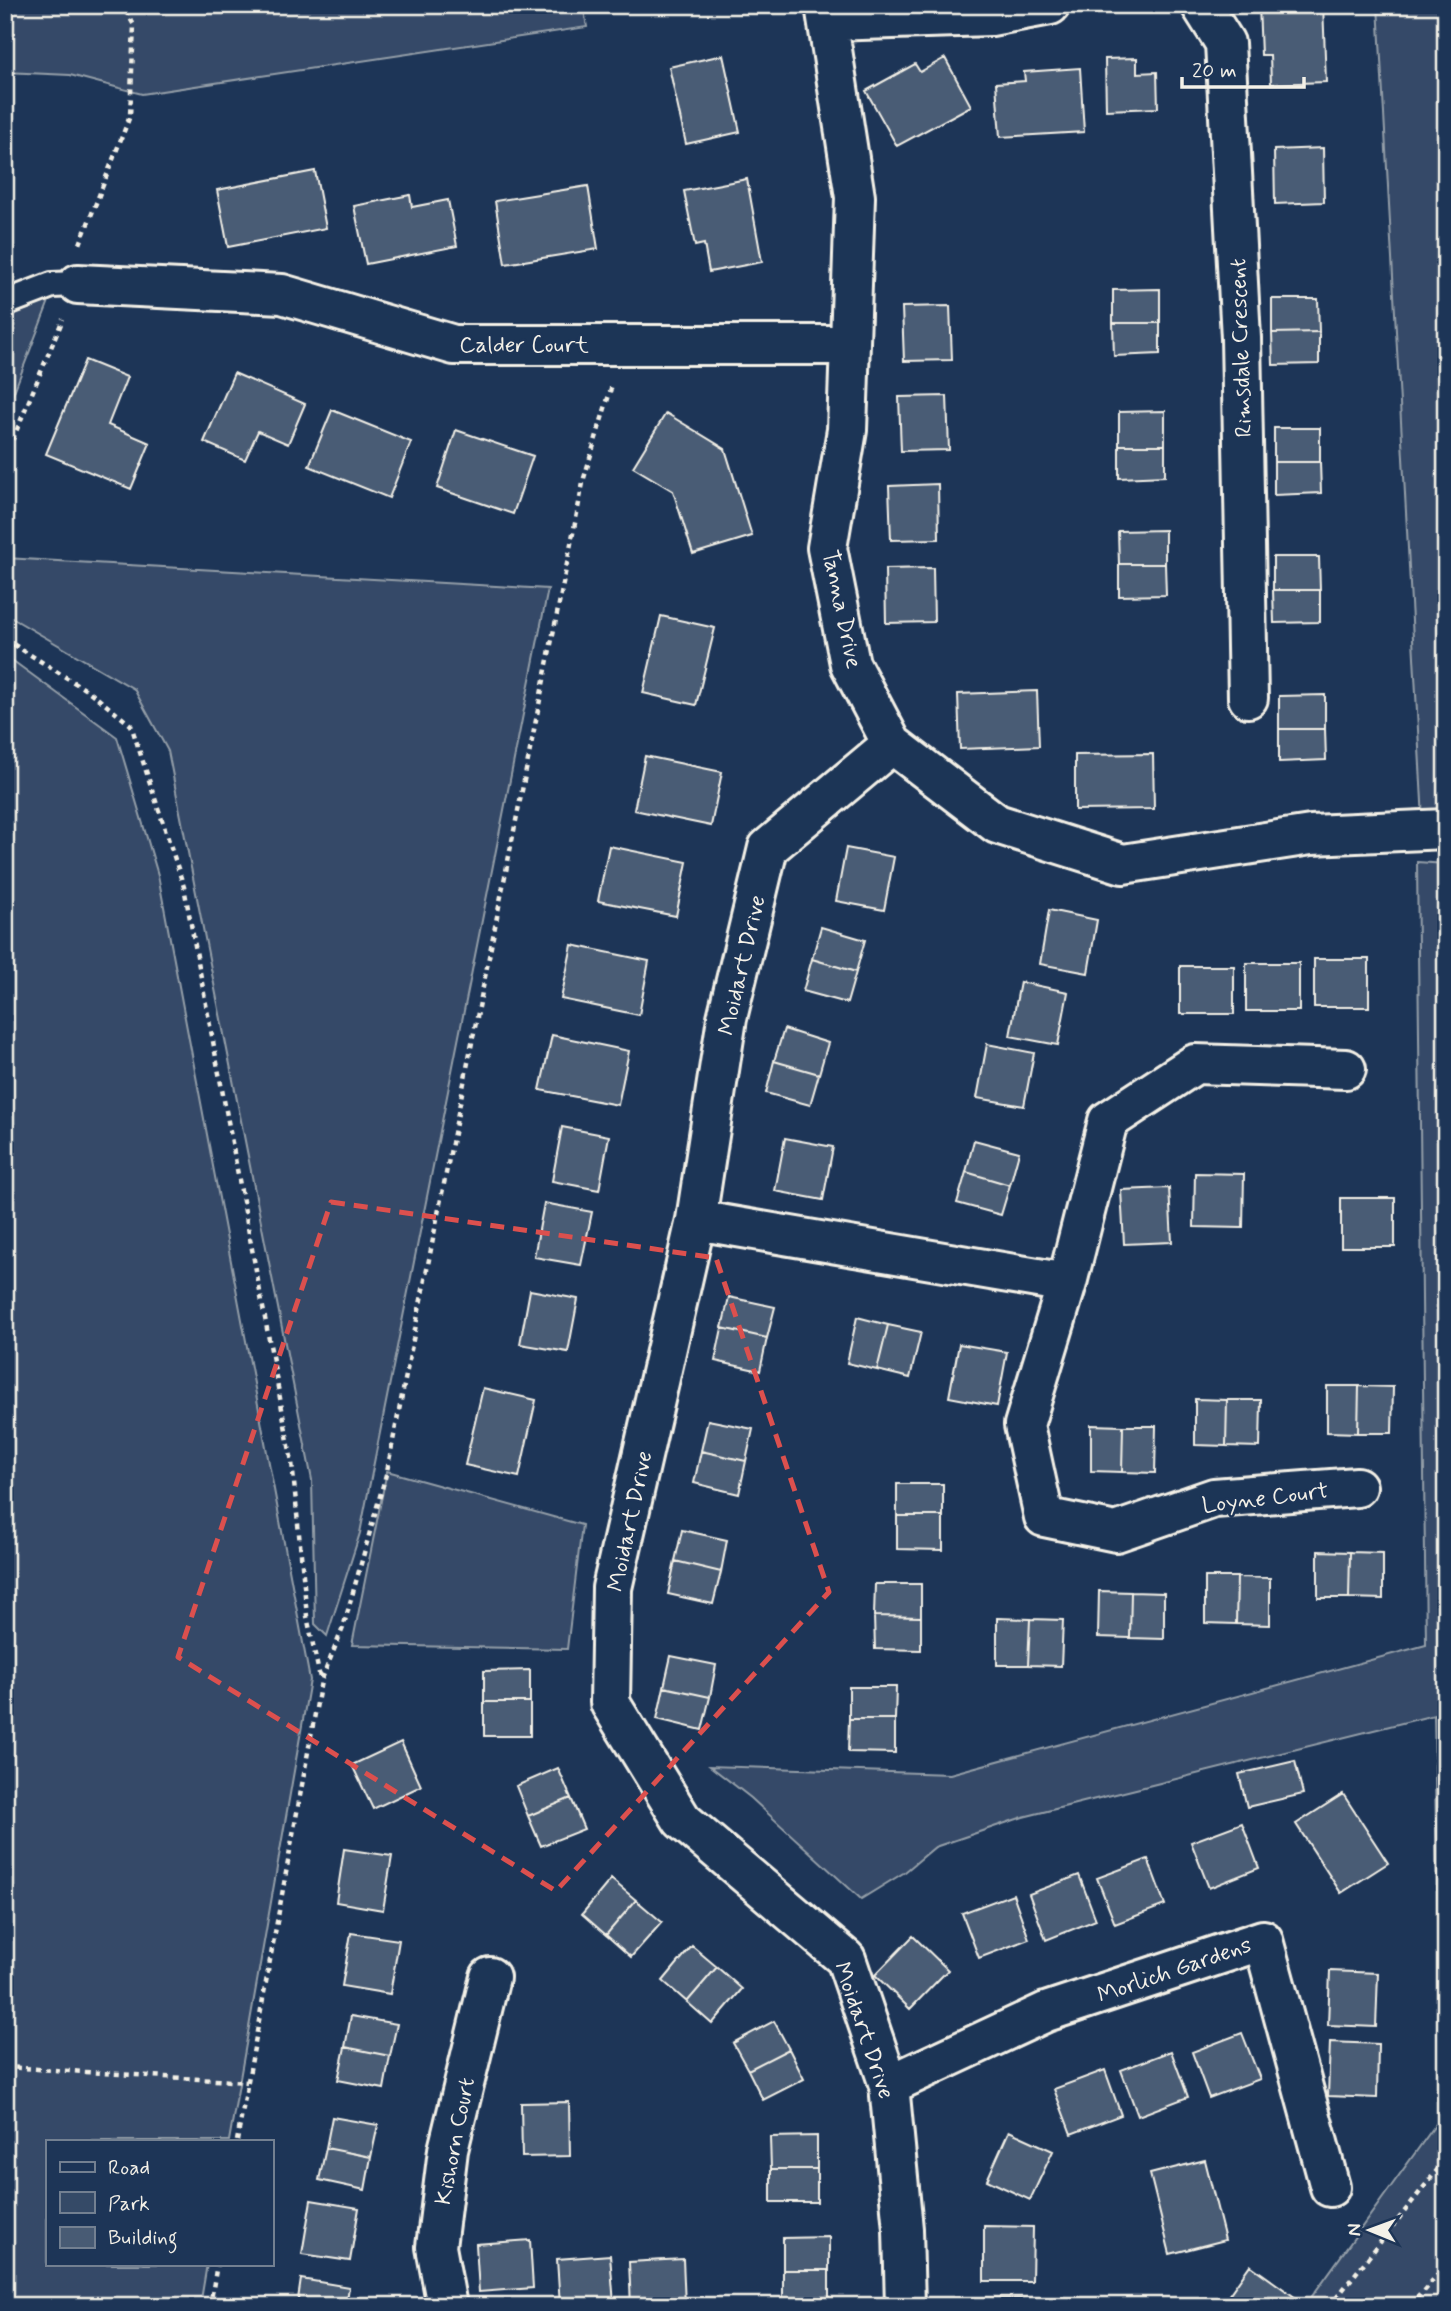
<svg xmlns="http://www.w3.org/2000/svg" width="1451" height="2311" font-family="Mynerve,sans-serif">
<style>
.green{fill:#354a67;stroke:#949ea8;stroke-width:2}
.building{fill:#485b74;stroke:#f4f1e8;stroke-width:2}
.lines{fill:none;stroke-linecap:round;stroke-linejoin:round}
.service-casing{stroke:#f4f1e8;stroke-width:30}
.minor-casing{stroke:#f4f1e8;stroke-width:44}
.path{stroke:#f4f1e8;stroke-width:4.5;stroke-dasharray:5 5;stroke-linecap:butt}
.service{stroke:#1d3557;stroke-width:24}
.minor{stroke:#1d3557;stroke-width:38}
.marked{fill:none;stroke:#dc504e;stroke-width:5;stroke-dasharray:14 9;stroke-linejoin:round}
.labels{text-anchor:middle;stroke-width:5;stroke-linejoin:round;paint-order:stroke}
.street-label{font-size:23px;fill:#f4f1e8;stroke:#1d3557}
</style>
<rect width="100%" height="100%" fill="#1d3557"/>
<filter id="ink" filterUnits="userSpaceOnUse"><feTurbulence type="fractalNoise" baseFrequency=".0143" numOctaves="2"/><feDisplacementMap in="SourceGraphic" scale="14" xChannelSelector="R" yChannelSelector="G"/><feConvolveMatrix kernelMatrix="1 2 1 2 8 2 1 2 1" color-interpolation-filters="sRGB"/></filter>
<g filter="url(#ink)">
<path class="green" d="M5,5h578l4,22 -445,67 -72,-19 -65,-3z
M1378,5h68v810l-23,5z
M5,293l46,3 -46,119z
M5,558l543,31 -188,944 -33,103 -12,-12 -3,-144 -144,-729 -34,-62 -129,-75z
M5,655l112,82 41,138 152,805 -81,461h-182v123h160l-7,42h-195z
M1417,862l29,2v1442h-141l136,-189 -7,-402 -411,102 -88,30 -30,25 -44,27 -110,-101 -41,-32 240,8 476,-129z
M387,1471l195,54 -15,124 -215,-4z"/>
<path class="building" d="M1259,5h64l3,77 -55,2 -1,-29h-9z
M723,55l17,77 -54,12 -17,-77z
M945,58l26,48 -74,40 -31,-55 49,-27 5,8z
M1137,58v15l20,-1 1,36 -52,2 -1,-51z
M1080,68l4,64 -84,5 -4,-54 29,-2 -1,-9z
M1323,148l1,54 -49,2 -1,-54z
M315,171l11,57 -98,19 -11,-57z
M747,179l15,83 -53,10 -5,-28 -9,2 -11,-55z
M588,186l10,63 -93,15 -10,-63z
M410,195l2,12 36,-7 9,46 -91,18 -12,-58z
M1160,289v34h-47v-33z
M1272,299h46l1,33 -47,1z
M950,306l2,54 -48,1 -2,-54z
M1113,323h47v31l-46,2z
M1319,332v32l-46,1 -1,-32z
M85,360l42,17 -19,48 42,18 -19,46 -85,-35z
M234,373l71,31 -17,40 -30,-13 -13,29 -41,-18z
M947,396l2,54 -48,1 -2,-54z
M332,410l79,32 -22,56 -80,-32z
M1165,411v34h-46v-33z
M666,413l59,36 27,87 -59,18 -20,-63 -40,-24z
M1274,428h46v34h-46z
M456,430l77,26 -20,58 -76,-26z
M1119,445h46v31l-46,2z
M1274,462h46l1,31 -47,2z
M938,484l1,55 -48,1 -2,-54z
M1165,530v34h-46l-1,-33z
M1273,557h46l1,33h-47z
M1119,564h46l1,31 -47,1z
M933,568l1,54 -48,1 -1,-54z
M1273,590h47v32l-46,1z
M661,616l54,12 -19,77 -53,-12z
M1037,691l2,55 -79,3 -2,-55z
M1325,695v34h-46v-33z
M1279,729h46l1,31 -47,2z
M1153,754l1,55 -79,1v-55z
M645,756l77,16 -11,54 -77,-16z
M609,846l78,16 -11,54 -78,-15z
M846,848l48,9 -10,53 -48,-9z
M1049,910l48,10 -9,53 -48,-9z
M821,927l44,13 -9,32 -44,-13z
M572,945l77,16 -10,54 -78,-16z
M812,959l44,13 -9,31 -44,-12z
M1314,959h55v48h-55z
M1246,963h53v48h-53z
M1180,966h54v48h-54z
M1020,982l48,10 -10,53 -48,-9z
M784,1029l44,14 -9,31 -45,-13z
M552,1035l77,16 -11,54 -78,-15z
M987,1044l47,9 -10,53 -47,-8z
M774,1061l45,13 -9,31 -44,-12z
M562,1127l47,9 -10,54 -47,-9z
M785,1138l48,9 -10,53 -48,-9z
M974,1140l45,12 -9,33 -44,-13z
M966,1172l44,13 -9,30 -44,-12z
M1195,1173l49,1 -1,54 -49,-1z
M1169,1188l3,54 -48,2 -3,-54z
M1341,1198h54v49h-54z
M544,1203l48,9 -11,53 -47,-8z
M530,1290l48,9 -10,53 -48,-8z
M729,1297l46,10 -8,31 -45,-10z
M857,1317l31,8 -11,45 -30,-7z
M888,1325l33,7 -11,46 -33,-8z
M722,1328l45,10 -7,33 -45,-10z
M959,1344l48,8 -10,54 -48,-9z
M1327,1386h32l-1,47 -31,-1z
M1359,1386l34,1 -1,46h-34z
M483,1388l53,12 -17,77 -54,-12z
M1195,1399l32,1 -1,46 -31,-1z
M1227,1400h34l-1,47 -34,-1z
M708,1420l45,9 -7,32 -45,-10z
M1091,1425l32,1 -1,46 -31,-1z
M1123,1426h33l-1,47 -33,-1z
M701,1451l45,10 -7,33 -45,-11z
M897,1484h46v32h-46z
M897,1516h46v34l-46,-1z
M682,1530l45,10 -6,32 -46,-11z
M1318,1551l32,1 -1,46h-31z
M1350,1552l33,1v46l-34,-1z
M675,1561l46,11 -8,32 -45,-10z
M1205,1577h32l-1,47 -31,-1z
M1237,1577l33,1v47l-34,-1z
M875,1584h46v33l-47,-1z
M1099,1591l32,1 -1,46 -32,-1z
M1131,1592l33,1v46l-34,-1z
M874,1616l47,1v33l-46,-1z
M997,1618l33,1 -2,46h-31z
M1030,1619l33,1 -2,46 -33,-1z
M671,1656l45,9 -6,32 -46,-10z
M530,1670v32h-46v-31z
M664,1687l46,10 -8,33 -45,-11z
M849,1687h47l-1,32h-46z
M484,1702h46v34h-46z
M849,1719h46v34l-47,-1z
M401,1742l20,44 -48,23 -21,-44z
M1295,1761l8,33 -56,13 -8,-33z
M558,1768l13,30 -43,18 -12,-30z
M1343,1794l45,69 -47,30 -45,-69z
M571,1798l13,31 -43,17 -13,-30z
M1242,1823l17,45 -50,20 -18,-46z
M344,1849l48,7 -9,54 -47,-8z
M1148,1859l17,46 -50,19 -18,-46z
M1079,1875l17,45 -50,20 -17,-46z
M611,1879l25,21 -30,35 -24,-21z
M1013,1894l16,45 -50,19 -17,-45z
M636,1900l26,22 -31,35 -25,-22z
M351,1933l48,7 -9,54 -48,-8z
M913,1936l35,34 -38,39 -35,-34z
M692,1946l25,21 -30,35 -24,-21z
M717,1967l25,22 -30,35 -25,-22z
M1330,1971l48,2 -2,54 -48,-2z
M351,2016l46,8 -7,32 -45,-9z
M774,2021l15,28 -41,21 -15,-27z
M1242,2033l18,46 -51,19 -17,-46z
M1330,2042l48,2 -1,54 -49,-2z
M345,2047l45,9 -6,33 -46,-9z
M789,2049l15,30 -41,21 -15,-30z
M1171,2051l17,46 -50,19 -17,-46z
M1105,2070l16,45 -50,19 -17,-45z
M569,2102l1,54 -48,1 -1,-54z
M332,2117l46,8 -7,32 -45,-9z
M1009,2131l44,20 -23,49 -43,-20z
M817,2136v33h-46l-1,-32z
M326,2148l45,9 -6,33 -46,-10z
M1205,2160l20,80 -55,14 -20,-80z
M771,2169h46v33h-46z
M311,2200l48,8 -9,53 -48,-7z
M984,2226l49,1 -1,54h-48z
M829,2237v33h-46v-32z
M530,2240l3,48 -54,4 -3,-48z
M610,2255l4,49 -54,2 -3,-47z
M683,2259l2,47h-54l-2,-44z
M1250,2265l46,33 -6,8h-69z
M783,2270h46v33h-46z
M301,2279l48,8 -3,19h-49z
M983,2298l48,1v7h-49z"/>
<g class="lines">
<defs>
<path id="service" d="M5,303l47,-18 26,-1"/>
<path id="minor" d="M825,5l30,192 -8,233 -20,118 23,116 42,80 105,80 126,40 188,-29 135,-6
M1201,5l24,38 16,295 7,360
M828,21l163,-5 59,-11
M78,284l204,10 172,51h396
M892,744l-124,104 -41,170 -31,202 -84,368 -2,115 72,117 164,139 43,126 14,144 2,77
M1346,1069l-151,-5 -87,57 -41,162 -43,142 20,92 72,15 98,-34 143,-11
M696,1220l371,63
M889,2085l157,-73 217,-72 67,247
M447,2306l-11,-59 12,-97 42,-173"/>
</defs>
<use href="#service" class="service-casing"/>
<use href="#minor" class="minor-casing"/>
<path class="path" d="M80,244l50,-128 4,-91 -12,-20
M5,458l58,-139
M5,639l86,54 40,32 53,162 108,575 15,154 13,62
M5,2067l242,15
M237,2141l84,-460 22,-53 44,-157 197,-993 28,-93
M210,2306l7,-42
M1330,2306l108,-137 8,-6
M1410,2306l36,-41"/>
<use href="#service" class="service"/>
<use href="#minor" class="minor"/>
</g>
</g>
<path class="marked" d="M331,1202l385,56 113,334 -273,299 -378,-234z"/>
<g class="labels">
<g class="street-label">
<text x="524" y="352">Calder Court</text>
<text transform="translate(1240 348) rotate(-92)" y="8">Rimsdale Crescent</text>
<text transform="translate(843 609) rotate(78)" y="8">Tanna Drive</text>
<text transform="translate(741 965) rotate(-77)" y="8">Moidart Drive</text>
<text transform="translate(1265 1497) rotate(-7)" y="8">Loyne Court</text>
<text transform="translate(629 1521) rotate(-78)" y="8">Moidart Drive</text>
<text transform="translate(1174 1969) rotate(-19)" y="8">Morlich Gardens</text>
<text transform="translate(865 2030) rotate(71)" y="8">Moidart Drive</text>
<text transform="translate(454 2141) rotate(-79)" y="8">Kishorn Court</text>
</g>
</g>
<rect width="1451" height="2311" fill="none" stroke="#1d3557" stroke-width="28"/>
<rect x="14" y="14" width="1423" height="2283" fill="none" stroke="#f4f1e8" stroke-width="2.5" filter="url(#ink)"/>
<rect x="46" y="2140" width="228" height="126" fill="#1d3557" stroke="#738091" stroke-width="2"/>
<rect x="60" y="2162" width="35" height="10" fill="#1d3557" stroke="#738091" stroke-width="2"/>
<text x="108" y="2174" font-size="21" fill="#f4f1e8">Road</text>
<rect x="60" y="2192" width="35" height="21" fill="#354a67" stroke="#738091" stroke-width="2"/>
<text x="108" y="2210" font-size="21" fill="#f4f1e8">Park</text>
<rect x="60" y="2227" width="35" height="21" fill="#485b74" stroke="#738091" stroke-width="2"/>
<text x="108" y="2244" font-size="21" fill="#f4f1e8">Building</text>
<g transform="translate(1370 2230) rotate(271)" stroke="#1d3557" stroke-width="5" paint-order="stroke">
<path d="M0-5L12 26L0 18L-12 26Z" fill="#f4f1e8"/>
<text y="-10" font-size="19" font-weight="bold" text-anchor="middle" fill="#f4f1e8">N</text>
</g>
<path d="M1182 77v10h122v-10" fill="none" stroke="#f4f1e8" stroke-width="3.5"/>
<text x="1192" y="77" font-size="21" fill="#f4f1e8" stroke="#1d3557" stroke-width="5" paint-order="stroke">20 m</text>
</svg>
